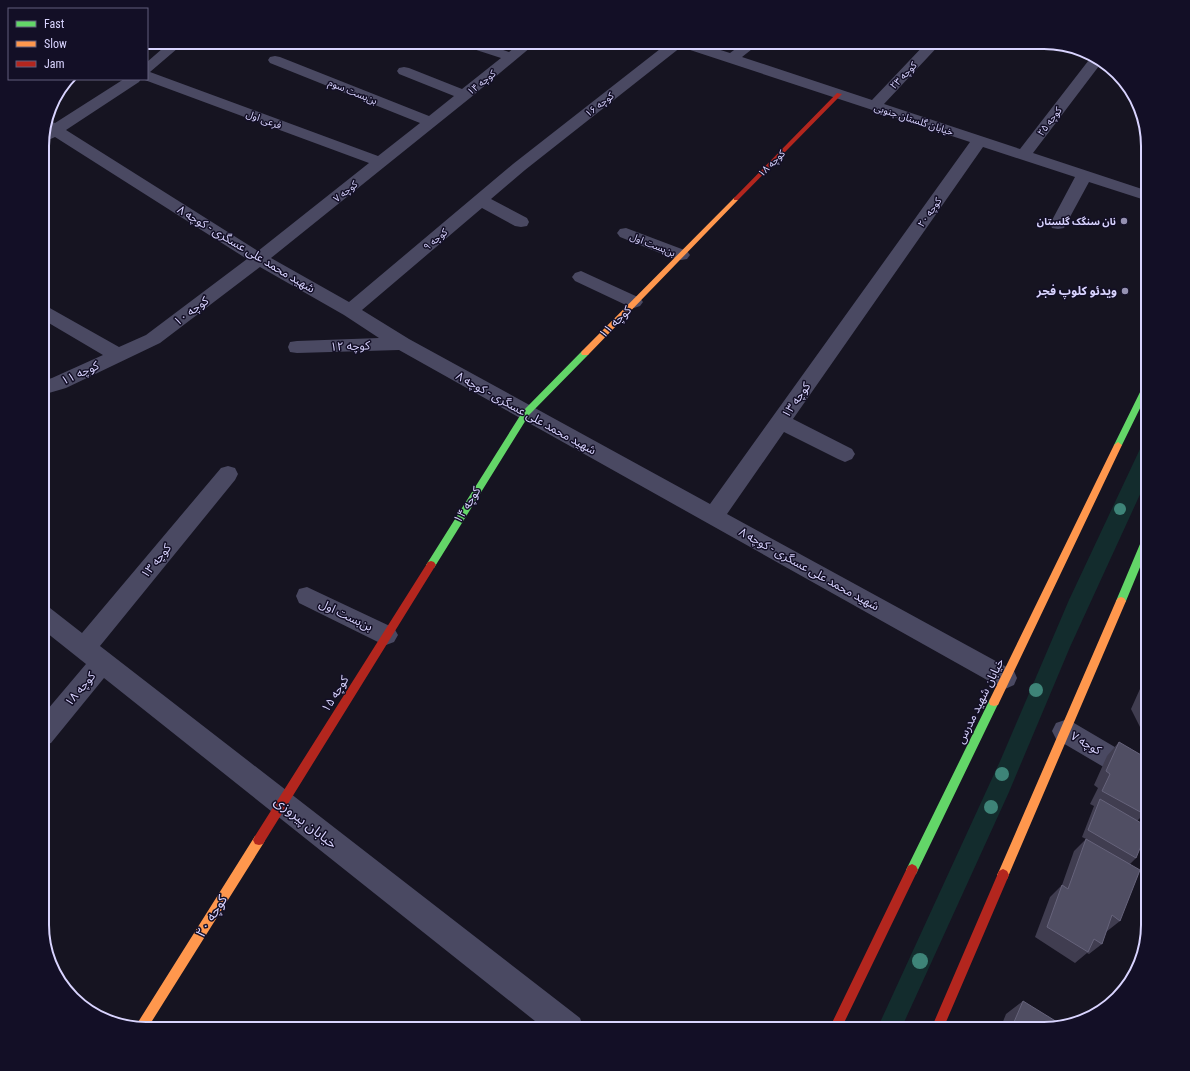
<svg xmlns="http://www.w3.org/2000/svg" width="1190" height="1071" font-family="'Roboto Condensed','Noto Sans Arabic',sans-serif">
<style>
.green{fill:#132c2d}
.lines{fill:none;stroke-linecap:round;stroke-linejoin:round}
.street{fill:#4a4962;fill-rule:evenodd}
.fast{fill:#63d668;fill-rule:evenodd}
.slow{fill:#ff974d;fill-rule:evenodd}
.jam{fill:#b3261e;fill-rule:evenodd}
.tree{fill:#3e8478}
.wall{fill:#403d50}
.building{fill:#504e63;stroke:#66637b}
.poi-dot{fill:#9591b1;stroke:#130f26;stroke-width:1.5}
.labels{text-anchor:middle;stroke-width:3;stroke-linejoin:round;paint-order:stroke}
.far-street-label{font-size:10px;fill:#d9d4ff;stroke:#130f26}
.far-poi-label{font-size:10px;font-weight:bold;fill:#d9d4ff;stroke:#130f26;text-anchor:end}
.street-label{font-size:12px;fill:#d9d4ff;stroke:#130f26}
.poi-label{font-size:12px;font-weight:bold;fill:#d9d4ff;stroke:#130f26;text-anchor:end}
.near-street-label{font-size:14px;fill:#d9d4ff;stroke:#130f26}
.rim{fill:none;stroke:#d9d4ff;stroke-width:2}
</style>
<rect width="100%" height="100%" fill="#161421"/>
<path class="green" d="M1148,432v45l-78,170 -61,145 -108,237h-24l124,-270 68,-159z"/>
<g class="lines">
<path class="street" d="M170,42h15l-35,30 228,84 42,-33 -150,-60 -2,-3 2,-3 5,-1 5,1 149,59 25,-20 -55,-22 -2,-3 2,-3 5,-1 5,1 53,21 39,-31 -40,-13 -2,-3h21l29,10 12,-10h16l-67,56 -199,160 78,44 164,-138 156,-122h26l35,11 15,-11h16l-19,15 130,43 55,-58h15l-58,62 136,45 72,-93 10,6 -69,91 115,38v10l-59,-19 -25,46 -6,1 -6,-1 -2,-4 25,-47 -92,-30 -190,272 59,30 3,5 -3,5 -7,3 -7,-3 -54,-27 -57,82 287,157 3,7 -3,7 -9,4 -9,-4 -597,-335 -102,3 -7,-1 -2,-5 2,-5 7,-1 82,-3 -35,-23 -84,-48 -100,76 -94,45 -24,7v-14l10,-3 51,-23 -61,-36v-14l6,2 71,40 27,-12 101,-76 -192,-122 -9,4 -4,-1 5,-20 8,3 69,-44h17l-2,3 -73,48 192,121 111,-88 -227,-84h5v-17zM681,47l289,95 -260,362 -301,-165 -47,-29 120,-102 33,18 6,1 6,-1 2,-4 -2,-4 -36,-19 34,-29z
M626,228l61,23 3,4 -3,4 -6,1 -6,-1 -55,-22 -3,-4 3,-4z
M581,271l59,27 3,4 -3,4 -6,2 -6,-2 -53,-25 -3,-4 3,-4z
M228,466l7,2 3,6 -3,6 -135,166 480,372 4,11h-39l-441,-351 -53,65 -9,3v-30l44,-52 -44,-35v-24l8,3 32,25 139,-165z
M307,587l87,41 4,7 -4,7 -8,3 -8,-3 -79,-39 -3,-7 3,-7z
M1065,720l9,3 68,40 4,8 -4,8 -9,4 -9,-4 -68,-40 -4,-8 4,-8z"/>
<path class="fast" d="M585,350l4,3 -1,2 -59,60 -95,153h-6l-2,-3 2,-3 95,-151 59,-60z
M1148,381v11l-26,53 -4,3 -3,-1 -1,-2 30,-61z
M1148,533v15l-22,53 -2,3 -3,1 -3,-1 -2,-3 27,-64 2,-3z
M994,698l4,1 1,3 -83,172 -4,2 -4,-2 -2,-4 2,-4 82,-167z"/>
<path class="slow" d="M736,197l2,1v2l-150,155h-6l-1,-2 1,-2 152,-153z
M1118,442l4,3 -124,260 -4,1 -4,-1 -1,-3 1,-3 124,-254z
M1121,597l3,1 2,3 -119,278 -4,2 -4,-2 -2,-4 2,-4 117,-270 2,-3z
M259,835l4,1 2,4 -2,4 -116,185 -12,-2 120,-191z"/>
<path class="jam" d="M837,93l5,1 -104,106h-4v-2z
M431,561l3,1 2,3 -2,3 -171,276 -4,1 -4,-1 -2,-4 2,-4 173,-274z
M912,864l4,2 2,4 -2,4 -75,155h-12l79,-163z
M1003,869l4,2 2,4 -66,154h-12l68,-158z"/>
</g>
<g class="tree">
<circle cx="1120" cy="509" r="6"/>
<circle cx="1036" cy="690" r="7"/>
<circle cx="1002" cy="774" r="7"/>
<circle cx="991" cy="807" r="7"/>
<circle cx="920" cy="961" r="8"/>
</g>
<path class="wall" d="M1148,671v61l-8,-5 -9,-18z
M1119,742l25,72 -7,7 -1,37 -6,6 -10,57 -14,11 -4,12 -13,10 -2,-1 -12,10 -40,-26 15,-40 12,-12 12,-34 12,-12 -4,-2 12,-31 -4,-2 8,-16 -4,-3 13,-29z
M1148,887v6l-2,-1z
M1129,982l-9,12 4,-9z
M1023,1001l21,28h-44l6,-15z"/>
<path class="building" d="M1148,683v21l-5,-10z
M1119,742l29,17v45l-4,10 -42,-23 8,-17 -4,-3z
M1100,799l48,28v2l-12,29 -48,-28z
M1086,839l54,31 -20,51 -8,-6 -10,29 -8,-5 -6,13 -41,-25 15,-42 6,4z
M1023,1001l39,24 -18,4h-33z"/>
<g class="poi-dot">
<circle cx="1124" cy="221" r="4"/>
<circle cx="1125" cy="291" r="4"/>
</g>
<g class="labels">
<g class="far-street-label">
<text transform="translate(903 75) rotate(-46)" y="4">کوچه ۲۳</text>
<text transform="translate(481 82) rotate(-39)" y="4">کوچه ۱۴</text>
<text transform="translate(353 91) rotate(22)" y="4">بن‌بست سوم</text>
<text transform="translate(599 104) rotate(-38)" y="4">کوچه ۱۶</text>
<text transform="translate(264 119) rotate(20)" y="4">فرعی اول</text>
<text transform="translate(914 119) rotate(18)" y="4">خیابان گلستان جنوبی</text>
<text transform="translate(1049 121) rotate(-53)" y="4">کوچه ۲۵</text>
<text transform="translate(771 163) rotate(-45)" y="4">کوچه ۱۸</text>
<text transform="translate(345 191) rotate(-39)" y="4">کوچه ۷</text>
<text transform="translate(929 212) rotate(-55)" y="4">کوچه ۲۰</text>
<text transform="translate(435 239) rotate(-40)" y="4">کوچه ۹</text>
<text transform="translate(653 244) rotate(22)" y="4">بن‌بست اول</text>
</g>
<g class="far-poi-label">
<text x="1116" y="225">نان سنگک گلستان</text>
</g>
<g class="street-label">
<text transform="translate(246 249) rotate(31)" y="4">شهید محمد علی عسگری - کوچه ۸</text>
<text transform="translate(191 311) rotate(-37)" y="4">کوچه ۱۰</text>
<text transform="translate(615 322) rotate(-45)" y="4">کوچه ۱۱</text>
<text transform="translate(350 346) rotate(-2)" y="4">کوچه ۱۲</text>
<text transform="translate(80 373) rotate(-25)" y="4">کوچه ۱۱</text>
<text transform="translate(796 400) rotate(-55)" y="4">کوچه ۱۳</text>
<text transform="translate(526 413) rotate(29)" y="4">شهید محمد علی عسگری - کوچه ۸</text>
<text transform="translate(467 505) rotate(-58)" y="4">کوچه ۱۴</text>
<text transform="translate(156 561) rotate(-51)" y="4">کوچه ۱۳</text>
<text transform="translate(809 569) rotate(29)" y="4">شهید محمد علی عسگری - کوچه ۸</text>
<text transform="translate(346 615) rotate(26)" y="4">بن‌بست اول</text>
<text transform="translate(80 689) rotate(-50)" y="4">کوچه ۱۸</text>
<text transform="translate(335 694) rotate(-58)" y="4">کوچه ۱۵</text>
<text transform="translate(980 701) rotate(-64)" y="4">خیابان شهید مدرس</text>
<text transform="translate(1086 743) rotate(30)" y="4">کوچه ۷</text>
</g>
<g class="poi-label">
<text x="1117" y="295">ویدئو کلوپ فجر</text>
</g>
<g class="near-street-label">
<text transform="translate(306 822) rotate(38)" y="5">خیابان پیروزی</text>
<text transform="translate(211 916) rotate(-58)" y="5">کوچه ۲۰</text>
</g>
</g>
<path d="M0 0H1190V1071H0ZM146 49H1044A97 97 0 0 1 1141 146V925A97 97 0 0 1 1044 1022H146A97 97 0 0 1 49 925V146A97 97 0 0 1 146 49Z" fill="#130f26" fill-rule="evenodd"/>
<path class="rim" d="M146 49H1044A97 97 0 0 1 1141 146V925A97 97 0 0 1 1044 1022H146A97 97 0 0 1 49 925V146A97 97 0 0 1 146 49Z"/>
<rect x="8" y="8" width="140" height="72" fill="#130f26" stroke="#625e7d"/>
<rect x="16" y="21" width="20" height="6" fill="#63d668" stroke="#625e7d"/>
<text x="44" y="28" font-size="12" fill="#d9d4ff">Fast</text>
<rect x="16" y="41" width="20" height="6" fill="#ff974d" stroke="#625e7d"/>
<text x="44" y="48" font-size="12" fill="#d9d4ff">Slow</text>
<rect x="16" y="61" width="20" height="6" fill="#b3261e" stroke="#625e7d"/>
<text x="44" y="68" font-size="12" fill="#d9d4ff">Jam</text>
</svg>
